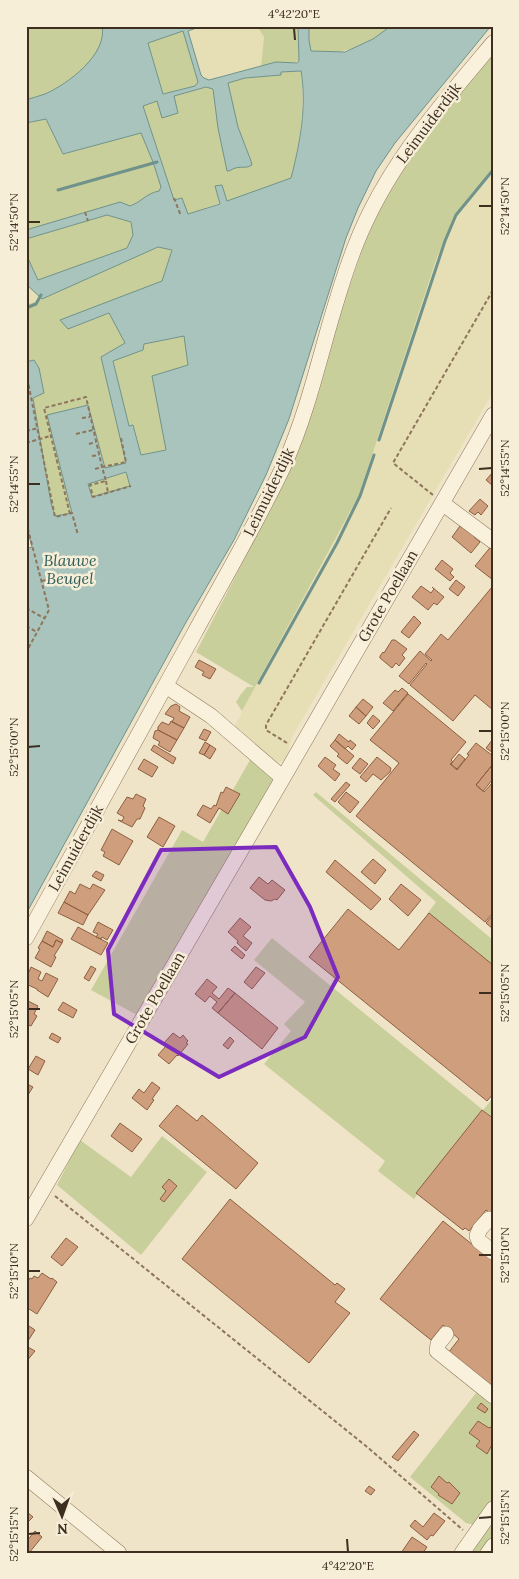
<svg xmlns="http://www.w3.org/2000/svg" width="519" height="1579" font-family="Lora,serif">
<style>
.farmland{fill:#e6deb5}
.green{fill:#c9cf9b}
.water{fill:#a9c4bc;stroke:#6f938a;fill-rule:evenodd}
.lines{fill:none;stroke-linecap:round;stroke-linejoin:round}
.stream{stroke:#6f938a;stroke-width:3}
.building{fill:#cf9f7d;stroke:#8d5f41}
.minor-casing{stroke:#8d765c;stroke-width:16}
.path{stroke:#8d765c;stroke-width:2;stroke-dasharray:4 2.5;stroke-linecap:butt}
.minor{stroke:#faf1dc;stroke-width:15}
.marked{fill:#7b2cbf;fill-opacity:0.2;stroke:#7b2cbf;stroke-width:4;stroke-linejoin:round}
.ticks{fill:none;stroke:#3d2e20;stroke-width:2}
.labels{text-anchor:middle;stroke-width:5;stroke-linejoin:round;paint-order:stroke}
.street-label{font-size:15px;fill:#3d2e20;stroke:#f7eed8}
.water-label{font-size:16px;font-style:italic;fill:#2f5d5a;stroke:#f7eed8}
.neatline{fill:none;stroke:#3d2e20;stroke-width:2}
.ticks-label{font-size:12px;text-anchor:middle;fill:#3d2e20}
</style>
<rect width="100%" height="100%" fill="#f0e4c8"/>
<path class="farmland" d="M202,26h55l7,11 -3,30 -34,7 -18,6 -5,-2 -3,-3 -13,-44z
M493,169v223l-201,345 -6,23 -14,5 -41,-34 9,-14 2,-6 117,-216 78,-238 14,-31 17,-28z
M26,284l3,2 13,13 -16,6z"/>
<path class="green" d="M26,26h76c1,4 2,8 1,12 -4,22 -38,47 -58,56 -6,2 -13,4 -19,6z
M257,26h41l1,35 -8,3 -15,-2 -15,5 3,-30z
M309,26h82c-24,19 -48,31 -80,25l-2,-11z
M183,31l15,51 -3,4 -32,8 -15,-52z
M493,52v117l-25,29 -17,28 -14,31 -78,238 -117,216 -6,-9 5,-8 6,-7h7l-58,-35 55,-105 34,-77 80,-228 23,-55 17,-30z
M301,71c4,36 -1,72 -10,107l-64,23 -12,-14 5,16 -32,11 -12,-14h-2l-31,-94 14,-5 6,16 10,-21 34,-9 6,2 5,39 9,43h2l6,-4h14l2,-6 -13,-34 -10,-44 17,-5 36,-3v-3z
M46,119l17,35 78,-21 12,29 8,25 -2,4c-14,3 -16,10 -29,15l-11,-3 -93,27v-107z
M107,215l24,7 3,13 -7,13 -89,32 -12,-26v-15z
M158,247l14,3 -10,31 -94,48 42,-16 16,30 -25,14 25,106 -21,6 -3,-11 -55,-43 25,98 -17,3 -4,-13 -18,-106 11,-4 -5,-25 -5,-8 -8,2v-57l16,-6z
M185,335l3,30 -35,11 13,70v4l-25,5 -8,-30 -4,1 -16,-65 30,-11 1,-6z
M126,472l4,14 -38,11 -4,-13z
M250,760l24,20 -34,61 -38,61 -65,113 -46,-25 91,-160 21,12z
M316,792l177,148v26l-66,-52 9,-12 -123,-107z
M272,938l211,172 10,-12v19l-10,-7 -69,89 -36,-28 7,-10 -121,-97 27,-33 -7,-7 21,-22 -51,-42z
M162,1136l45,36 -66,83 -84,-70 23,-45 51,37z
M476,1393l17,13v95l-19,24 -8,-2 -56,-46z
M493,1521v16l-11,16h-12z"/>
<path class="water" d="M102,26h100l-14,5 13,44 3,3 5,2 67,-18 21,1 2,-2 -1,-35h11v14l2,11 34,1 28,-13 18,-13h100l-96,117 -19,28 -18,37 -12,30 -57,181 -23,56 -32,65 -49,84 -159,290v-365l6,-2 -6,-23v-162l8,-2 5,8 5,25 -11,5 18,105 4,13 17,-3 -25,-98 41,-10 17,63 21,-5 -25,-106 24,-14 -16,-30 -41,16 -8,-9 102,-39 10,-31 -14,-3 -116,52 -16,-15v-30l12,26 89,-32 6,-13 -2,-13 -24,-7 -81,24v-9l94,-28 10,4c13,-5 15,-12 29,-15l2,-4 -8,-25 -12,-29 -78,21 -17,-35 -20,4v-23c6,-2 13,-4 19,-6 23,-10 63,-40 57,-68zM183,31l15,51 -3,4 -32,8 -15,-51zM301,71c6,34 -1,73 -10,107l-64,23 -5,-16 -7,1 5,18 -32,10 -6,-16 -8,2 -31,-94 14,-5 5,17 16,-5 -4,-17 32,-9 7,2 5,39 9,43h2c11,-7 15,-1 23,-6l-1,-4 -13,-34 -10,-44 17,-5 36,-3v-3zM184,336l4,29 -36,11 14,74 -25,5 -8,-30 -4,1 -16,-65 30,-11 1,-6zM126,472l4,14 -38,11 -4,-13z"/>
<g class="lines">
<path class="stream" d="M58,190l99,-28
M26,308l10,-4 5,-9
M379,440l66,-199 11,-26 37,-45
M259,683l78,-140 23,-47 14,-41"/>
</g>
<path class="building" d="M493,472v14l-7,-6z
M480,499l8,7 -7,9 -3,-3 -3,3 -6,-4z
M460,526l15,10 -1,1 6,5 -9,11 -19,-16z
M493,544v36l-18,-14z
M442,560l11,9 -3,4 4,4 -4,4 -15,-12z
M456,580l9,7 -7,9 -9,-7z
M421,586l10,7 3,-4 -2,-2 12,10 -7,8 -3,-2 -6,7 -16,-13z
M492,587l1,86 -2,2 2,1v34l-18,-15 -22,26 -43,-36 17,-21 -1,-1 -17,21 -10,-8 21,-25 11,10 1,-1 -7,-6 16,-20 7,6z
M414,616l7,7 -12,15 -8,-6z
M392,640h3l12,9 -5,6 3,3 -6,8 -3,-3 -4,5 -12,-10v-2l3,-4 1,1z
M199,660l17,9 -6,10 -8,-4 2,-3 -9,-5z
M402,688l6,5 -15,18 -10,-8 12,-13 3,2z
M408,694l58,48 -15,18 2,2 -3,2 7,6 12,-15 -2,-1 9,-11 17,13v8l-17,21 8,7 9,-10v131l-8,9 -129,-106 43,-53 -29,-23z
M363,699l10,8 -7,9 -10,-9z
M176,704l4,3 -1,4 11,6 -6,11 -12,-6 2,-4 -9,-4 6,-8z
M356,707l10,9 -7,8 -10,-8z
M373,715l7,6 -7,8 -6,-6z
M171,721l13,7 -7,12 -19,-10v-3l4,-5 7,3z
M204,729l7,3 -5,9 -7,-3z
M158,730l19,10 -7,12 -12,-7 2,-3 -7,-4 2,-7z
M339,734l10,8 1,-2 6,5 -4,5 -4,-4 -3,3 -10,-9z
M493,739v14l-7,-5z
M335,740l19,16 -7,8 -10,-8 2,-2 -9,-8z
M205,742l5,3 -6,10 -5,-2z
M154,745l22,13 -3,6 -22,-14z
M210,745l6,4 -6,10 -6,-4z
M459,754l6,5 -8,10 -6,-5z
M325,757l11,8 -3,4 7,5 -5,7 -17,-15z
M377,757l14,11 -1,4 -9,8 -8,-6 -7,8 -6,-5z
M360,758l8,6 -8,10 -8,-6z
M144,759l14,8 -6,10 -14,-8z
M493,764v15l-10,12 -7,-6z
M346,782l4,3 -15,17 -4,-3z
M226,787l14,7 -12,20 -9,-6 -9,15 -13,-8 6,-10 8,4 3,-4 2,1 5,-14 2,1z
M346,792l13,10 -9,11 -12,-11z
M136,794l10,5 -3,7 2,2 -5,11h-3l-5,8 -14,-7 4,1 2,-4 -7,-4 10,-16 6,2z
M159,817l16,9 -12,21 -16,-10z
M112,829l21,12 -14,24 -16,-9 2,-4 -4,-2z
M373,859l13,11 -11,14 -14,-12z
M335,860l46,39 -10,11 -45,-38z
M96,871l8,4 -3,6 -9,-5z
M259,877l9,7 4,-4 13,10 -8,10 -2,-1 -4,2 -6,-1 -15,-12z
M80,884l10,5 3,-5 12,6 -17,25 -24,-13 6,-11 5,3z
M401,884l20,16 -13,16 -19,-17z
M64,902l24,13 -5,10 -25,-12z
M348,909l51,41 30,-37 64,52v129l-6,7 -178,-144z
M493,915v14l-7,-6z
M240,918l11,9 -8,9 9,7 -6,8 -9,-8 1,-2 -10,-9z
M98,922l15,8 -6,10 -5,-3 -1,2 -5,-2 2,-3 -5,-2z
M78,927l30,16 -7,12 -30,-16z
M47,931l16,9 -1,3 -6,-3 -3,7 -11,-6z
M56,940l6,3 -8,13 2,1 -5,10 -16,-9 5,-9 -2,-1 4,-7 11,6z
M235,946l10,9 -3,4 -11,-9z
M91,966l5,3 -7,12 -5,-3z
M31,967l10,5 -3,7 4,2 4,-8 12,6 -10,18 -11,-7v-1l-11,-5v-14l3,2z
M256,967l9,6 -13,16 -8,-7z
M207,979l10,8 -5,6 7,6 9,-11 7,5 -17,20 -6,-5 5,-6 -7,-6 -5,6 -10,-8z
M235,993l43,35 -16,21 -44,-36z
M26,1000l12,6 -4,8 3,2 -6,10 -5,-2z
M63,1002l14,8 -4,8 -15,-8z
M52,1033l9,5 -3,5 -9,-5z
M173,1033l7,5 3,-3 5,6 -2,2 2,1 -10,12 -1,-1 -8,9 -11,-9 8,-9 -3,-2z
M230,1037l4,4 -6,8 -5,-4z
M36,1056l9,5 -7,14 -10,-6z
M152,1082l8,6 -8,11 2,1 -7,10 -15,-12 7,-9 5,4z
M27,1084l6,3 -7,11v-13z
M177,1105l20,16 5,-6 56,48 -22,26 -77,-63z
M482,1110l11,8v97l-7,-5 -17,21 -4,-3 -2,2 -47,-37z
M120,1123l22,16 -10,13 -21,-16z
M169,1179l8,7 -13,16 -4,-3 6,-8 -4,-4z
M230,1199l105,86 2,-2 8,6 -10,13 15,11 -41,50 -127,-104z
M443,1221l50,40v129l-45,-37 11,-14 -16,-14 -12,15 -51,-41z
M66,1238l12,9 -16,19 -11,-9z
M42,1273l9,6 1,-1 5,4 -20,32 -11,-7v-22l4,-7 2,1 2,-3 4,2z
M26,1324l9,6 -9,14z
M26,1346l9,5 -9,11z
M481,1403l7,6 -3,4 -8,-5z
M478,1421l11,7 1,-1 3,2v14l-6,11 -11,-8 4,-5 -11,-8z
M414,1431l5,4 -21,26 -6,-4z
M439,1476l8,7 2,-1 11,11 -8,11 -14,-9 1,-1 -8,-7z
M369,1486l6,4 -4,5 -6,-4z
M26,1511l7,6 -7,7z
M434,1513l11,8 -12,15 -2,-1 -4,5 -17,-14 5,-6 8,7z
M35,1531l7,6 -13,16h-3v-11z
M412,1537l15,10 -4,6h-22z"/>
<g class="lines">
<defs>
<path id="minor" d="M442,503l51,38
M166,686l45,30 72,62
M26,938c56,-102 113,-203 168,-304 31,-57 64,-113 91,-171 31,-70 42,-147 71,-219 30,-77 84,-138 137,-201
M26,1219l257,-441 210,-363
M489,1219l-9,10 -3,7 2,5 14,11
M446,1334l-8,10 -1,7 56,45
M26,1477l93,76
M462,1553l31,-44
M488,1553l5,-7"/>
</defs>
<use href="#minor" class="minor-casing"/>
<path class="path" d="M174,198l7,18
M85,212l3,9
M26,372l29,145 17,-4 6,22
M82,418l8,-1
M26,431l12,-3
M76,434l17,-4
M121,438l5,24 -24,5 4,14 -16,4 3,12 38,-11
M26,443l24,-7
M89,444l7,-2
M92,456l7,-1
M106,481l2,12
M433,495l-40,-32 100,-173
M26,511h3
M70,514l-26,-106 42,-11 16,70 -7,2
M26,522l23,88 -20,37 -3,-1
M42,581l15,-4
M26,608l18,10
M26,626l11,6
M287,743l-21,-13v-5l125,-217
M55,1196l311,250 97,84"/>
<use href="#minor" class="minor"/>
</g>
<path class="marked" d="M276,847l34,60 28,70 -33,60 -86,40 -105,-63 -6,-64 53,-100z"/>
<path class="ticks" d="M294,28l1,12M479,206h13M28,222h12M479,469l13,-1M28,484h12M479,731h13M28,747l12,-1M479,993h13M28,1009h12M479,1255h13M28,1271h12M479,1518l13,-1M28,1534l12,-1M347,1539l1,13"/>
<g class="labels">
<g class="street-label">
<text transform="translate(429 123) rotate(-53)" y="5">Leimuiderdijk</text>
<text transform="translate(269 492) rotate(-64)" y="5">Leimuiderdijk</text>
<text transform="translate(388 596) rotate(-60)" y="5">Grote Poellaan</text>
<text transform="translate(76 848) rotate(-61)" y="5">Leimuiderdijk</text>
<text transform="translate(155 998) rotate(-60)" y="5">Grote Poellaan</text>
</g>
<g class="water-label">
<text x="70" y="566">Blauwe<tspan x="70" dy="18">Beugel</tspan></text>
</g>
</g>
<rect width="519" height="1579" fill="none" stroke="#f7eed8" stroke-width="55"/>
<g transform="translate(62 1516) rotate(178)" stroke="#f7eed8" stroke-width="4" paint-order="stroke">
<path d="M0-4L9 19L0 12L-9 19Z" fill="#3d2e20"/>
<text y="-8" font-size="14" font-weight="bold" text-anchor="middle" fill="#3d2e20">N</text>
</g>
<rect x="28" y="28" width="464" height="1524" class="neatline"/>
<g class="ticks-label">
<text x="294" y="18">4°42'20"E</text>
<text transform="translate(505 206) rotate(-90)" y="4">52°14'50"N</text>
<text transform="translate(14 222) rotate(-90)" y="4">52°14'50"N</text>
<text transform="translate(505 468) rotate(-90)" y="4">52°14'55"N</text>
<text transform="translate(14 484) rotate(-90)" y="4">52°14'55"N</text>
<text transform="translate(505 731) rotate(-90)" y="4">52°15'00"N</text>
<text transform="translate(14 747) rotate(-90)" y="4">52°15'00"N</text>
<text transform="translate(505 993) rotate(-90)" y="4">52°15'05"N</text>
<text transform="translate(14 1009) rotate(-90)" y="4">52°15'05"N</text>
<text transform="translate(505 1255) rotate(-90)" y="4">52°15'10"N</text>
<text transform="translate(14 1271) rotate(-90)" y="4">52°15'10"N</text>
<text transform="translate(505 1517) rotate(-90)" y="4">52°15'15"N</text>
<text transform="translate(14 1534) rotate(-90)" y="4">52°15'15"N</text>
<text x="348" y="1570">4°42'20"E</text>
</g>
</svg>
